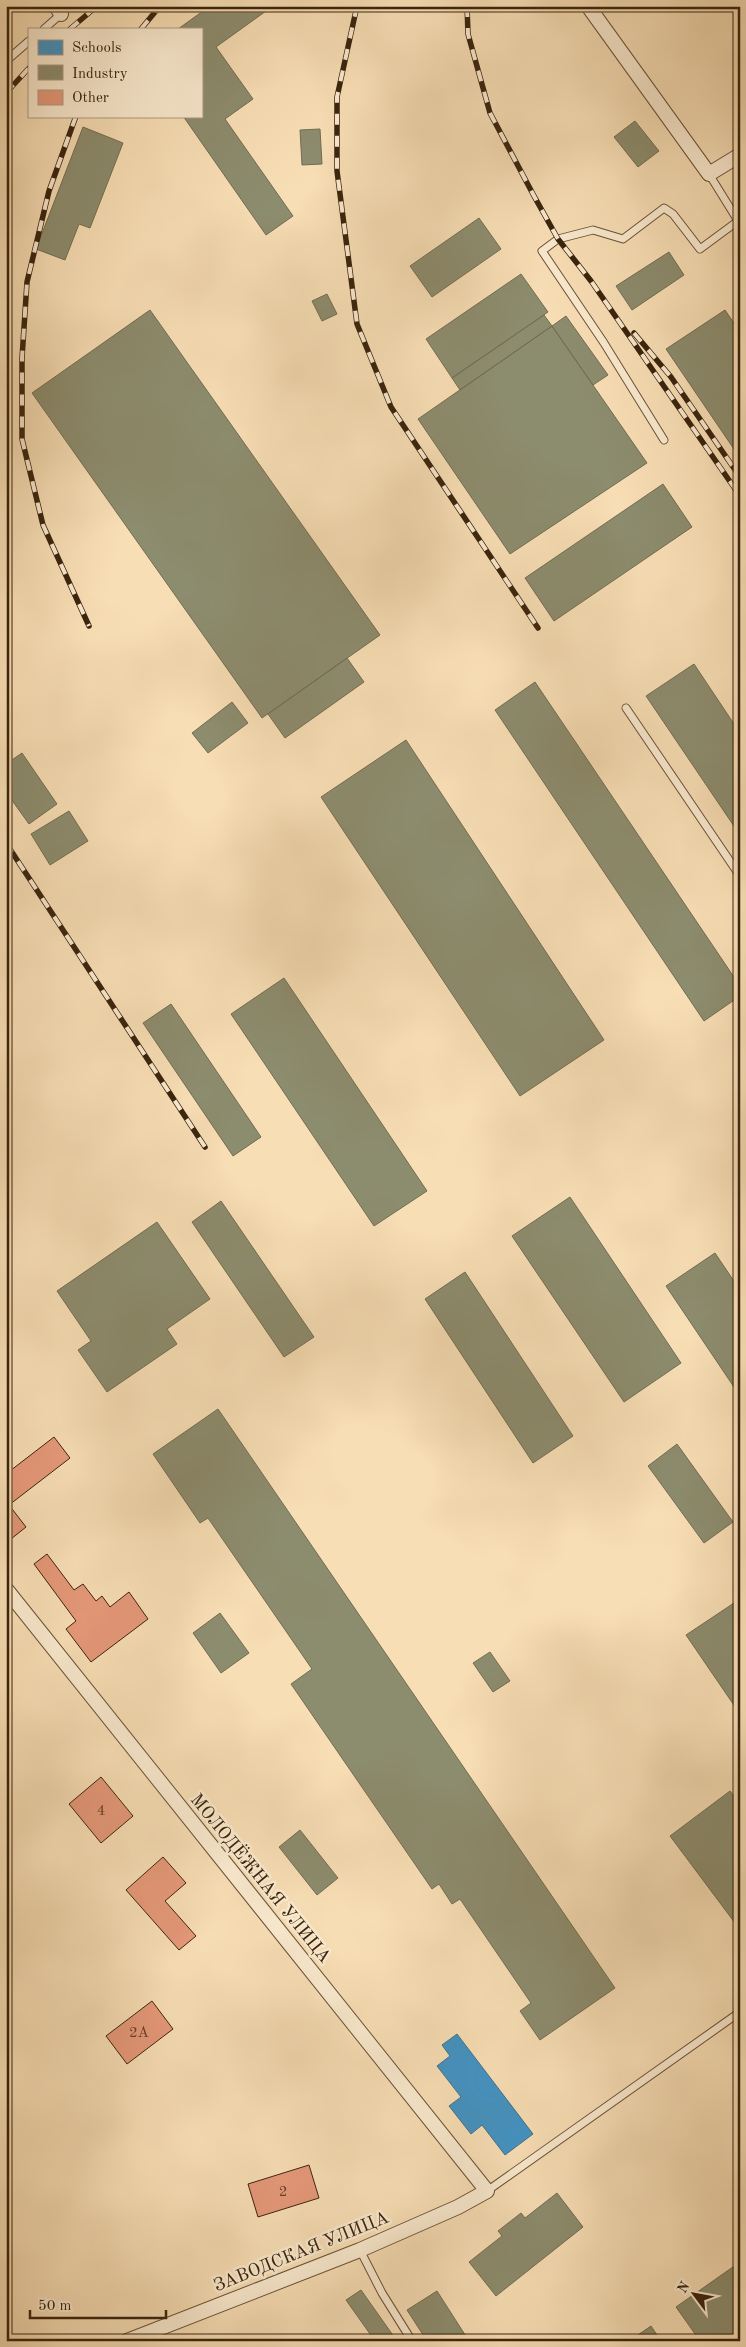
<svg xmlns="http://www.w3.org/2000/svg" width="746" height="2347" font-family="'Old Standard TT',serif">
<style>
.schools{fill:#4393c3;stroke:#40728d}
.industry{fill:#8c8c6e;stroke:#736d51}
.building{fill:#e6997a;stroke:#3a240e}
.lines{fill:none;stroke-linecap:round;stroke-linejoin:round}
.service-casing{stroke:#6a5238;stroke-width:9}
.minor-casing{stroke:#6a5238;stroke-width:16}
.service{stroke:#faeacf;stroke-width:7}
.minor{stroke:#faeacf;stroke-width:14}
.rail-casing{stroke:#3a240e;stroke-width:5.5}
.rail{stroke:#faeacf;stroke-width:4;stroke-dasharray:11;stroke-linecap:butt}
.labels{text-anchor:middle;stroke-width:5;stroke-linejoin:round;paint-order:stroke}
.number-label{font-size:15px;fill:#654129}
.street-label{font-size:18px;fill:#3a240e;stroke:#faeacf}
</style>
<rect width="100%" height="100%" fill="#f8deb5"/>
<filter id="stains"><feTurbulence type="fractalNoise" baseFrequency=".004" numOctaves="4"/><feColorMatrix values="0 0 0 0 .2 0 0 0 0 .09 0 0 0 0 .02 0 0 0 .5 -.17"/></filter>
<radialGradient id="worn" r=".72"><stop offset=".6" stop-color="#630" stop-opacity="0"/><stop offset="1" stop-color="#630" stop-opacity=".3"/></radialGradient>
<path class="schools" d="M457,2034l76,100 -28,21 -23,-30 -11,9 -22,-28 12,-9 -24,-31 13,-10 -8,-11z"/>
<path class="industry" d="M210,6h63l-57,41 37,52 -28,20 68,97 -27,19 -83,-119h18v-87h-23z
M635,121l24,30 -21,16 -24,-30z
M83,127l40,16 -33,85 -11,-4 -14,36 -29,-11z
M320,129l2,35 -20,1 -2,-35z
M479,218l22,31 -69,48 -22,-31z
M669,252l15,23 -52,35 -16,-24z
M521,274l27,38 -96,66 -26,-39z
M327,294l10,20 -15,7 -10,-20z
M150,310l230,325 -118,83 -230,-325z
M725,310l15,22v126l-74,-109z
M544,315l8,11 -92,64 -8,-12z
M566,316l42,59 -15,10 -41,-59z
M552,326l95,137 -137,91 -92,-135z
M663,484l29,43 -138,94 -29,-43z
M347,658l17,24 -79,56 -17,-24z
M694,664l46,69v102l-94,-139z
M535,682l205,304v10l-36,25 -209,-311z
M232,702l16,21 -40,30 -16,-20z
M406,740l198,300 -84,56 -199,-299z
M22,753l35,51 -28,20 -23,-32v-28z
M69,811l19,30 -38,24 -19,-31z
M284,978l143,213 -53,35 -143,-212z
M171,1004l90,133 -28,19 -90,-133z
M570,1197l111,166 -57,39 -112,-166z
M221,1201l93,136 -30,20 -92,-135z
M157,1222l53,77 -43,30 10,15 -70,48 -29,-42 13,-9 -34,-50z
M715,1253l25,37v102l-2,1 -72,-107z
M465,1272l108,164 -40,27 -108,-164z
M218,1409l397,579 -75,52 -20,-29 11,-8 -71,-104 -8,5 -13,-20 -7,5 -141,-205 21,-15 -104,-151 -8,5 -47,-69z
M677,1444l56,78 -29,21 -56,-77z
M737,1601l3,5v108l-54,-79z
M220,1613l29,40 -28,20 -28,-40z
M490,1652l20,29 -17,11 -20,-29z
M730,1791l10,13v115l-5,4 -65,-87z
M300,1830l38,48 -21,17 -38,-48z
M557,2193l26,34 -87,69 -27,-34 33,-26 -4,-5 23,-18 4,5z
M740,2262v79h-40l-24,-34z
M361,2290l36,51h-22l-29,-41z
M437,2291l32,50h-42l-20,-31z
M651,2326l10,15h-27l-2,-2z"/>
<path class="building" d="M54,1437l16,21 -61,47 17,22 -15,12 -5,-6v-59z
M47,1554l27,36 9,-6 13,17 6,-5 8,11 19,-15 19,27 -57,43 -25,-33 10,-8 -42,-57z
M101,1777l32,39 -32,27 -32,-39z
M163,1857l23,26 -21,18 31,35 -17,14 -53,-60z
M152,2001l21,28 -46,35 -21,-28z
M309,2165l10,33 -61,19 -10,-33z"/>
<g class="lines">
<defs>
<path id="service" d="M44,29l17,-15
M6,61l23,-20
M709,174l31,50
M664,440l-60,-97 -62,-92 16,-12 35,-9 30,9 41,-31 9,6 27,35 38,-28
M626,708l114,168
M739,1253h1
M487,2191l253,-179
M360,2250l22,43 30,48"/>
<path id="minor" d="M56,6l5,8
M588,6l121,168 31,-19
M6,1589l481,602 -29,16 -98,43 -233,91"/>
</defs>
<use href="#service" class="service-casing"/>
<use href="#minor" class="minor-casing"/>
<use href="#service" class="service"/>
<use href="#minor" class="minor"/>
<defs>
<path id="rail" d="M357,6l-20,91v74l20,153 34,83 147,221
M467,6l1,28 22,79 44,83 24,43 33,42 149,215
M70,29l27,-23
M141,29l19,-23
M6,93l23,-25
M76,116l-27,75 -22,91 -5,76v81l21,86 46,101
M634,333l37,44 69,100
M6,843l199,304"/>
</defs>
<use href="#rail" class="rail-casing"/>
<use href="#rail" class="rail"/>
</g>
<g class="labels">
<g class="number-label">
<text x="101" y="1815">4</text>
<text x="139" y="2037">2А</text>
<text x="283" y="2196">2</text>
</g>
<g class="street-label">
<text transform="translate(261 1878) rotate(51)" y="6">МОЛОДЁЖНАЯ УЛИЦА</text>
<text transform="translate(301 2251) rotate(-22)" y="6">ЗАВОДСКАЯ УЛИЦА</text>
</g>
</g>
<rect width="746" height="2347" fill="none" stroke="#f8deb5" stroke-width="25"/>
<rect x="8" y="8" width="731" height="2332" fill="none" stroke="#3a240e" stroke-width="2.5"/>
<rect x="12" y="12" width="721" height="2322" fill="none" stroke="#3a240e"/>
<rect x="28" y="28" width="175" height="90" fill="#faeacf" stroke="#ad9b82"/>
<rect x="38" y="40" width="25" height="15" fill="#4393c3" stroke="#ad9b82"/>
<text x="72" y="52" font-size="15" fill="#3a240e">Schools</text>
<rect x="38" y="65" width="25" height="15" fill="#8c8c6e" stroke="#ad9b82"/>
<text x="72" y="78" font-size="15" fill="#3a240e">Industry</text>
<rect x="38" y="90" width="25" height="15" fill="#e6997a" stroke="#ad9b82"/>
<text x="72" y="102" font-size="15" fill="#3a240e">Other</text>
<g transform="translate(694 2294) rotate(302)" stroke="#faeacf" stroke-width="4" paint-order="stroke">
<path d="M0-4L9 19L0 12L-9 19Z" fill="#3a240e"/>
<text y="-8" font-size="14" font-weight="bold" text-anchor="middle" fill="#3a240e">N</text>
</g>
<path d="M30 2310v8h136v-8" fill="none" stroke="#3a240e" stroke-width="2.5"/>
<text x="38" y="2310" font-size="15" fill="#3a240e" stroke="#faeacf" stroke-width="4" paint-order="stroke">50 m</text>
<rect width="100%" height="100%" filter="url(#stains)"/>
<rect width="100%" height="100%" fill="url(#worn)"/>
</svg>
